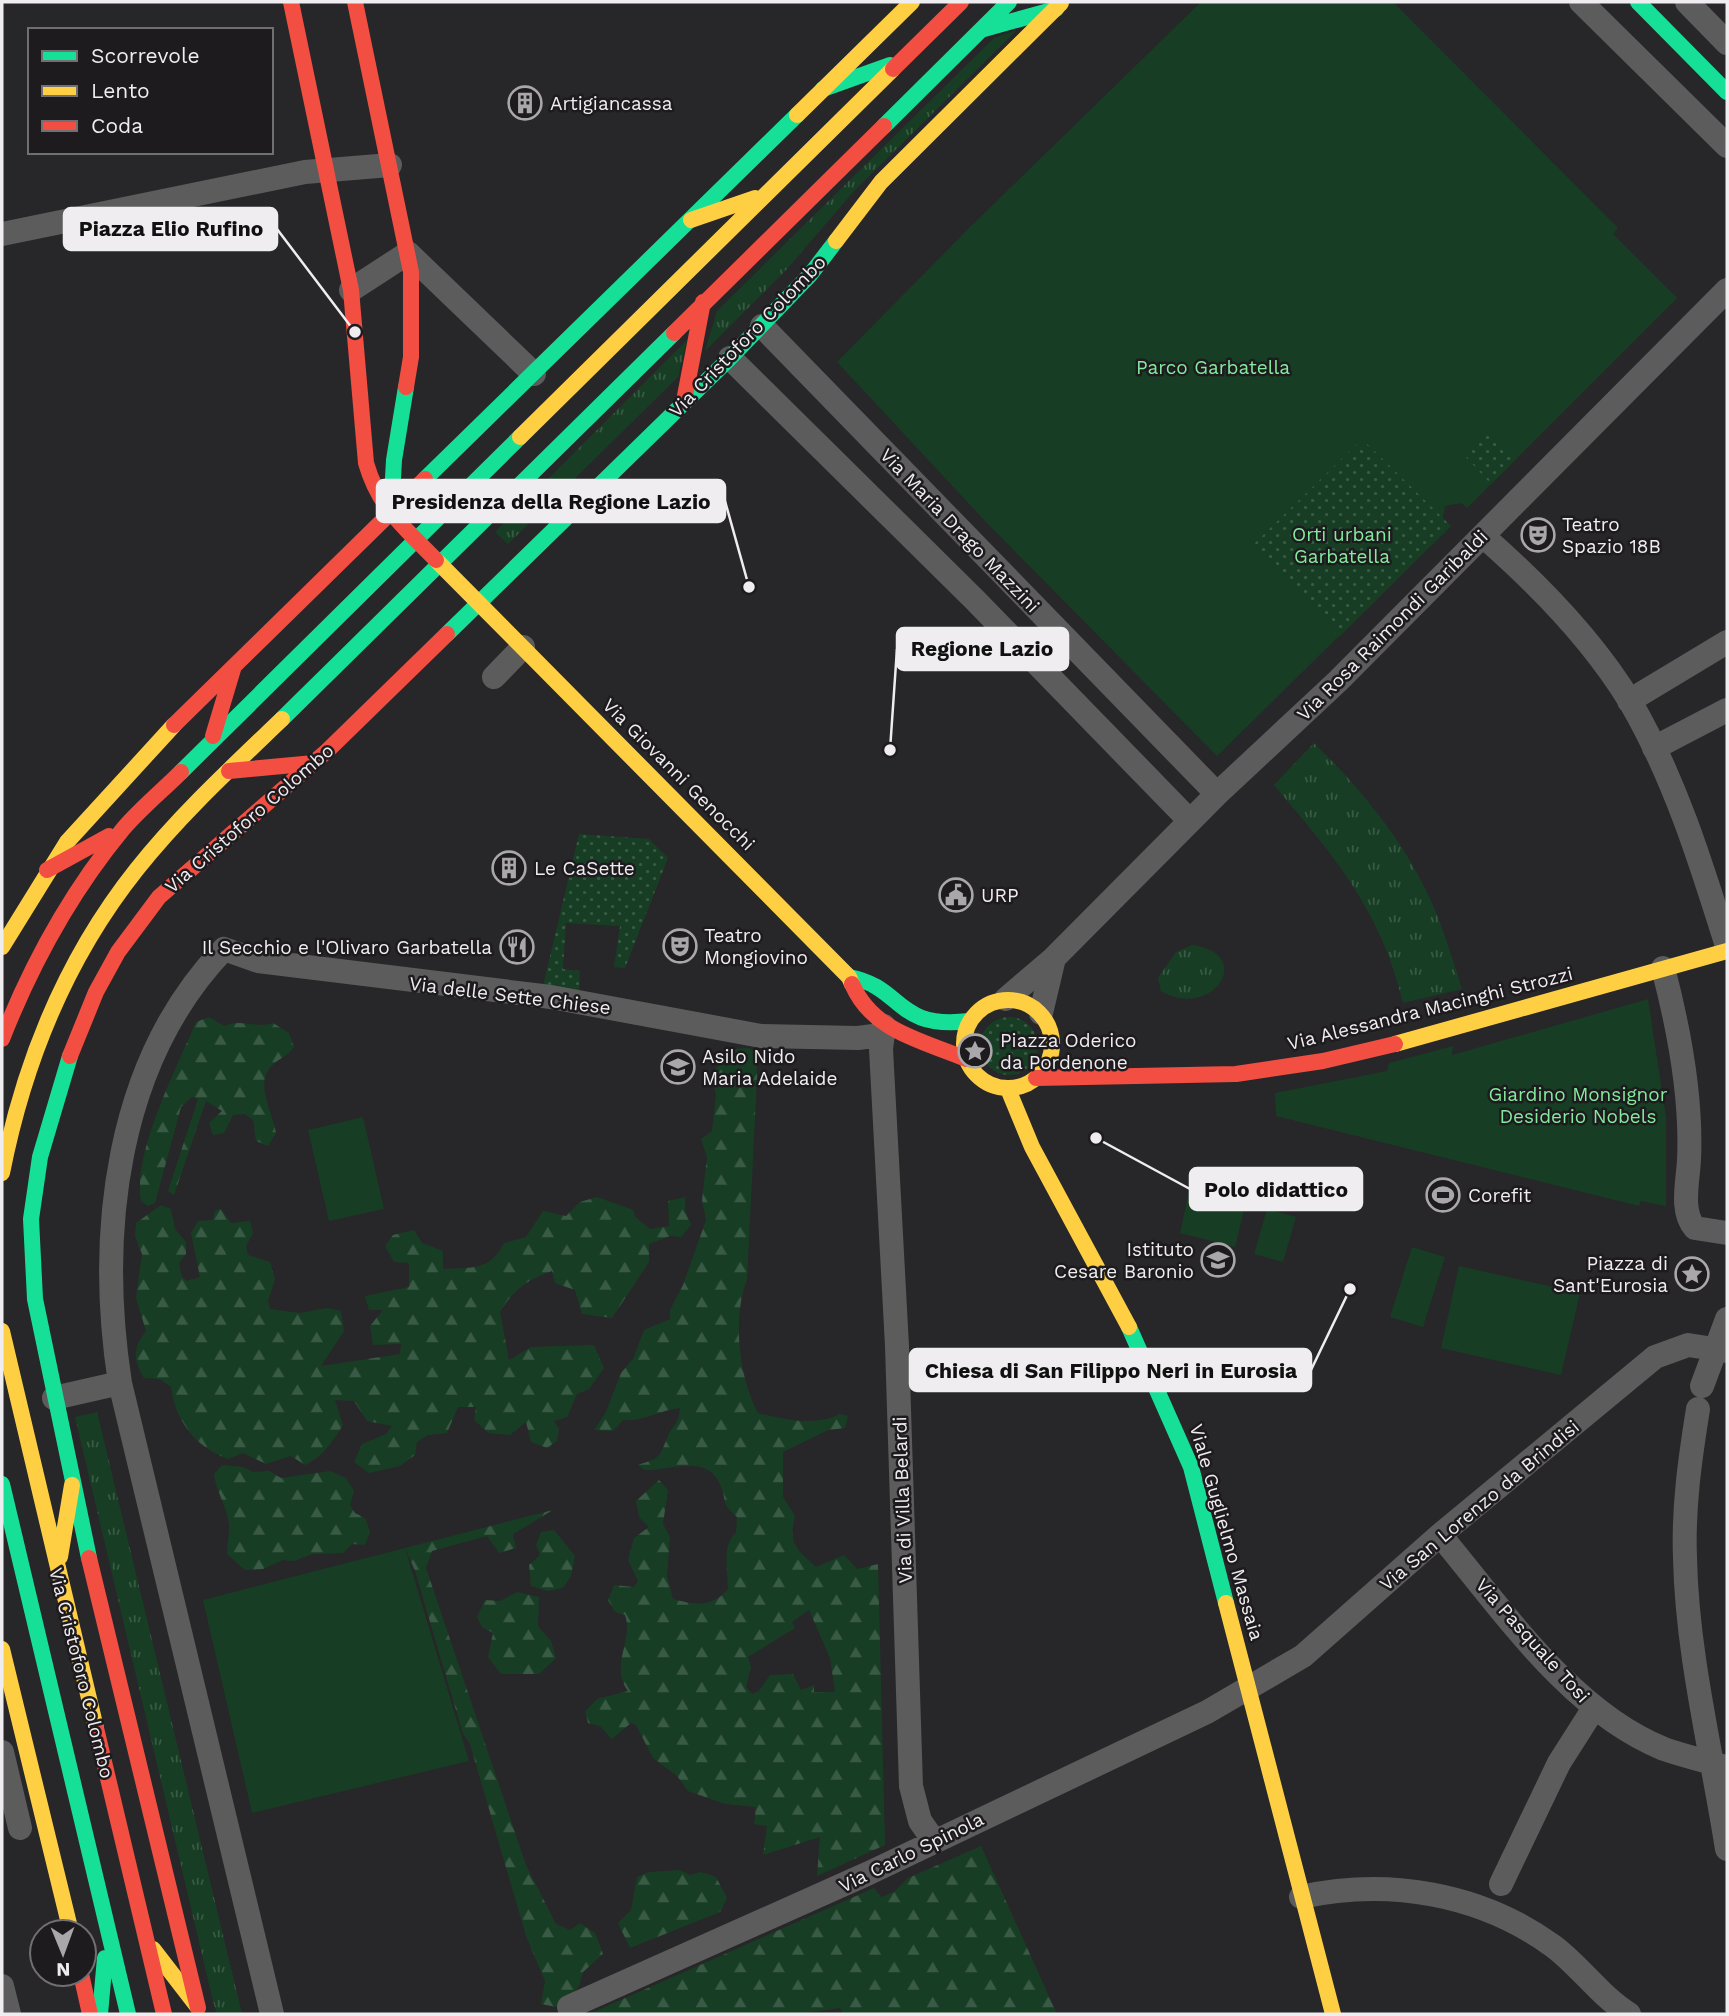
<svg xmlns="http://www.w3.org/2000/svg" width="1729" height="2016" font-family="'Work Sans',sans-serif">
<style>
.grass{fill:url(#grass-tufts)}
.forest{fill:url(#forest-firs);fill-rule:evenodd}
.park{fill:#173e24}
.garden{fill:url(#garden-dots)}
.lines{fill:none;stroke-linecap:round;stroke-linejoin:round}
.street{stroke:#5b5c5b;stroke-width:24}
.fast{stroke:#16e098;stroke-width:16}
.slow{stroke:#ffcf43;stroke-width:16}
.jam{stroke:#f24e42;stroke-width:16}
.labels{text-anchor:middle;stroke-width:5;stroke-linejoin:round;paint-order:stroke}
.poi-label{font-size:19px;fill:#efedef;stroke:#1e1b1f;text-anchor:start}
.street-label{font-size:19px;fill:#efedef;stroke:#1e1b1f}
.park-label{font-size:19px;fill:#82eb9d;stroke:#1e1b1f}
.leader{fill:none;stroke:#efedef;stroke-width:2.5}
.callout-dot{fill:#efedef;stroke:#1e1b1f;stroke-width:2.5}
.callout{fill:#efedef;stroke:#efedef;stroke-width:2.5}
.callout-label{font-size:21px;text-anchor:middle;font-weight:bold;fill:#111}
</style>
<defs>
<pattern id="grass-tufts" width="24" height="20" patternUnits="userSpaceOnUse" patternTransform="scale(1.75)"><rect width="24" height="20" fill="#173e24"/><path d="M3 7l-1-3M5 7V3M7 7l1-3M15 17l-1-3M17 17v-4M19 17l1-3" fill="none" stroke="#395a44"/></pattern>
<pattern id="forest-firs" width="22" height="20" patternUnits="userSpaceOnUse" patternTransform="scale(1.75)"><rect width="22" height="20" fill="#173e24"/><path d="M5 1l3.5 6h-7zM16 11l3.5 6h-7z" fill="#395a44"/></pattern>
<pattern id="garden-dots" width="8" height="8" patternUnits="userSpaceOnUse" patternTransform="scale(1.75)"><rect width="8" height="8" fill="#173e24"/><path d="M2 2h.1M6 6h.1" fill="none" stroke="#395a44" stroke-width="1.8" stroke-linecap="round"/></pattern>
</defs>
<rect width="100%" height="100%" fill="#272628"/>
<path class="grass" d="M1017,30l-164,162 -66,77 -82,82 12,-40 277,-273z
M687,340l-9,37 -170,167 -13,-12z
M1314,743c47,46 91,99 118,160 12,28 21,57 30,86l-59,14c-22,-93 -69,-147 -129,-218z
M1192,945c65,9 20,76 -31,46l-3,-13 18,-26z
M97,1412l145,602h-25l-4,-13 -138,-584z"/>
<path class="forest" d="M209,1017l15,9c17,-8 32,3 49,-3l16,10 5,14c-7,10 -19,13 -25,22 -13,18 4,44 7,64l-8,13 -12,-5 -3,-21 -8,-6 -12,1 -9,18 -11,2 -4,-12 13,-12 -16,-10 -32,94 -6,-4 30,-92 -6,-2 -11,10 -26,96 -7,3 -7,-5c-9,-47 36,-134 55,-179z
M748,1048l8,4 1,24 -10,204c-15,37 -8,98 11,133 26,6 56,14 82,1l8,2 -3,12 -17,2 -45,22v45l12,19c-7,29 1,32 21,51l28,-12 13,14 21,-5 7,281 -68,31 3,-39 -57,18 4,-29 -13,-2 2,-17 -31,-3 -37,-13 -11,-15 -24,-18 -17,-33 -5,-2 -19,16 -12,-13 -12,-3 -3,-11 12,-13 31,-8c-19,-26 6,-50 -3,-76l-10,-3 -7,-12 6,-15 20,2 4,-6 -10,-21 6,-22 15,-11 -10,-10 -3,-16 23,-21 9,10 -5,34 7,13 -3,39 6,23c22,6 39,9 55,-10 0,-17 -7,-44 8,-56l1,-16c-18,-16 -9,-15 -17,-33 -14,-31 -51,-13 -76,-14l-6,-5c25,-8 21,-9 31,-31 6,-11 10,-12 11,-26 -21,2 -36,14 -57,12l-10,11 -19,-1 12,-18 15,-39 12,-14 11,-29 26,-11v-9l13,-25 23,-65 -4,-20 5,-43 -6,-18 11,-8 4,-36 -5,-20 8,-11 11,1 5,-16zM809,1610l21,48 5,34h-21v-7l-13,5 -8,-16 -23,1 -11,16 -7,3 -6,-7 5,-20 -3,-10 47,-29 -3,-6z
M597,1197l36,13 2,7 15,12 19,-3 -1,-25 17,-4v13l6,15 -10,12 -11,-1 -21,8v18l-37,56 -30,-4 -7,-24 -20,-7 -3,-12c-25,9 -38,18 -52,41l9,48 22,-13 63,-2 10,23 -15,21 -12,5 -10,23 -13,4 5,8 -2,12 -10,7 -16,-6 -5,-20 -16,13 -21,-2 -15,-13 2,-13h-18l-11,26 -19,2 -11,7 -2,13 -15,11 -31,7 -15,-11 8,-18 24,-10 6,-8 -25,-5 -13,-20 -19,-1 8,25c-11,17 -19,31 -38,40l-14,-9 -25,8 -23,-11 -15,6c-33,-12 -53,-39 -57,-72l-11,-8 -16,-1c-11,-18 -11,-30 2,-47l-10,-33 6,-44 -7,-18 1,-13 25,-18 10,4 4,20 11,13v12l-7,9 3,14 5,4 13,-4 -9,-44 7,-12 15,-1 2,-9 6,-2 10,14 19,-2 3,12 -7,13 2,9 22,7 5,17 -7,22 2,8 30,4 27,-5 14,3 3,20 -23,35 79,-12 1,-10 -28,1 -3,-19 13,-16h-14l-4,-14 44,-9v-24l-15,-1 -9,-16 8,-11 21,-5 8,13 21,8v18c27,-2 47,3 61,-26l22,-6 17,-26 23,5 14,-14z
M222,1465l21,2 10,5 16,-1 12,7 49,-7 16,7 8,13 -4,14 5,8 10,5 5,13 -5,14 -13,-1 -9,9 -31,1 -18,7 -11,-1 -20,9 -18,1 -18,-16c0,-10 3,-20 2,-30 -2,-18 -13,-32 -15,-50z
M553,1510l-40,24 3,14 -17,5 -12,-17 -55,15 -6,17 100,297 30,59 14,6 10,-7 15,10 8,21 -20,18 -4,14 -18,22 -20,-4 4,-23 -19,-45 -56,-192 -7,-10 -48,-163 -10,-23z
M554,1530l21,26 -4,20 -8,12 -15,3 -17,-5 -2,-21 11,-10 -4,-10 5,-13z
M517,1592l22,5 -1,29 13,15 5,17 -17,16h-38l-13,-17 5,-24 -11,-6 -5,-10 8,-17 15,1z
M981,1846l76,168h-214l-3,-6 -41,6h-210l285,-126 7,9 13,-5 14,-14z
M680,1870l10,5 11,-3 15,5 11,21 -7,14 -90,36 -12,-25 13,-13 6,-33 12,-5z"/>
<path class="park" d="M1201,2h192l225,226 -5,6 64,64 -210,210 -6,-5 -16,3 -2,12 8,8 -234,230 -231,-234 -149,-160 133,-135z
M1648,999l18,118v89l-25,-5 -2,5 -363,-90 -1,-23 112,-22 2,-8 64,-17 -1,9z
M363,1117l21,92 -55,12 -21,-91z
M1189,1191l56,15 -10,41 -55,-14z
M1267,1209l29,8 -13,45 -29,-8z
M1412,1247l33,10 -22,70 -33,-10z
M1459,1266l121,27 -19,82 -120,-27z
M405,1548l64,213 -217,52 -49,-213z"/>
<path class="garden" d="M1486,429l31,29 -26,26 -28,-30z
M1362,439l89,87 -112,111 -88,-90z
M579,834l70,5 19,19 -43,110 -11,-1 6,-41 -54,-3 -3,46 17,2 -1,23 -36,-8z
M980 1046a29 29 0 1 1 58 0a29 29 0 1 1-58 0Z"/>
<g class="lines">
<path class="street" d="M1581,2l146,144
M1687,2l40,41
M2,234l303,-62 85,-7
M351,290l57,-37 126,121
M762,326l455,468
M730,358l245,242 215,221
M1483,536c55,48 110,104 148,167 44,76 70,160 96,243
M494,677l29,-30
M1629,701l98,-59
M1654,748l73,-38
M1663,968c16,61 29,129 26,192 -1,21 -9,52 6,68l32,5
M1006,999l48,-41 163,-164 121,-113 389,-391
M1041,1013l13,-55
M884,1026l-3,23 16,297 14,440 9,35 14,20
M1702,1386l25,-67
M54,1398l66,-15
M1698,1409c-8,50 -15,99 -13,149 2,97 27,195 42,291
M1440,1535c62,74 131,177 224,214 20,7 42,12 62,18
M2,1752l18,76
M1501,1884l58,-121 35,-55
M1301,1897c87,-19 179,-4 252,49 27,20 48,51 76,68
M2,1986l7,28
M569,2007l300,-134 338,-161 96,-56 137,-121 215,-178 33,-12 39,6
M272,2014l-152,-631c-23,-149 -5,-321 104,-434l34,12 293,36 210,39 97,2 23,-3"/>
<path class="fast" d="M1638,2l89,90
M984,29l72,-20
M823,89l67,-24
M884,126l125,-124
M425,479l372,-364
M391,514l3,-54 12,-73
M447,634l283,-276 80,-83 26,-34
M282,719l392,-386
M181,772l339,-335
M849,977c55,10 45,53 120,44
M70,1056l-30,101 -9,62 4,80 54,259
M1129,1327l62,140 35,136
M2,1484l126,530
M100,2014l5,-56"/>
<path class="slow" d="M797,115l115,-113
M691,220l64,-22
M836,241l45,-59 180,-179
M520,437l373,-368
M436,560l413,417 3,7
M2,947l65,-105 107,-117
M964 1044a44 44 0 1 1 88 0a44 44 0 1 1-88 0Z
M1395,1044l332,-93
M1008,1089l24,58 97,180
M2,1173c22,-111 64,-215 135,-304 43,-54 95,-102 145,-150
M2,1331l94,397
M60,1557l12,-72
M1226,1603l107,411
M2,1649l69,283
M153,1949l44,57"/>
<path class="jam" d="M291,2l60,288 15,173c13,45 38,64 70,97
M355,2l56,270v85l-5,30
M893,69l68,-67
M674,333l210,-207
M684,401l19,-99
M174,725l251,-246
M213,736l21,-70
M229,771l85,-8
M47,870l62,-34
M852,984c21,48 69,56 114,75
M2,1039c30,-76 69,-147 121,-210 17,-20 39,-38 58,-57
M70,1056l26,-64 22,-40 41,-55 168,-146 120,-117
M1036,1078l200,-4 87,-13 72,-17
M89,1558l109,450
M96,1728l68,286
M81,1974l9,40"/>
</g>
<defs>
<symbol id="building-ring" viewBox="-11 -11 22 22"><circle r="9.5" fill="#1e1b1f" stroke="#a9a7a9" stroke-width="1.5"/><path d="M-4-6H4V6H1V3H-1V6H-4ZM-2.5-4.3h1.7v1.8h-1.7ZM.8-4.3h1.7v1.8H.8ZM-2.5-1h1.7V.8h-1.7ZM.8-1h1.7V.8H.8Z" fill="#a9a7a9"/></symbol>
<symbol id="theatre-ring" viewBox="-11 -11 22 22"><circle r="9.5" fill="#1e1b1f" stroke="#a9a7a9" stroke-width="1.5"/><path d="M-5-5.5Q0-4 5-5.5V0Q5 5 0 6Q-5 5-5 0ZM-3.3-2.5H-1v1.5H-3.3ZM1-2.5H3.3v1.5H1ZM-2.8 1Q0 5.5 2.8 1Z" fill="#a9a7a9"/></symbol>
<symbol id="civic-ring" viewBox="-11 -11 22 22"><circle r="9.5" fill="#1e1b1f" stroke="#a9a7a9" stroke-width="1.5"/><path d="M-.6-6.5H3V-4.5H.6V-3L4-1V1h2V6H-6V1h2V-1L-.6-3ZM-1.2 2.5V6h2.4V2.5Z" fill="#a9a7a9"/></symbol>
<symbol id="restaurant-ring" viewBox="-11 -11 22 22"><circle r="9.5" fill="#1e1b1f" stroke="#a9a7a9" stroke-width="1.5"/><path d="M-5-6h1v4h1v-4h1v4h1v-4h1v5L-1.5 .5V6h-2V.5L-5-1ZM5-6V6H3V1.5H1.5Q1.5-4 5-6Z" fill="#a9a7a9"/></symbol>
<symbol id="sight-ring" viewBox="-11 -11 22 22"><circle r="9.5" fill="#1e1b1f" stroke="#a9a7a9" stroke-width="1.5"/><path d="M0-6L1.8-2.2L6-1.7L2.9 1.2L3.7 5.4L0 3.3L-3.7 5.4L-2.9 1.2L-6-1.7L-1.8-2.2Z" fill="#a9a7a9"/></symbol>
<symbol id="school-ring" viewBox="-11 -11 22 22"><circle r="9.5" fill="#1e1b1f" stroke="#a9a7a9" stroke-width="1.5"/><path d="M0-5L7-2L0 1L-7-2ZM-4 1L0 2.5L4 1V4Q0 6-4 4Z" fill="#a9a7a9"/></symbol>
<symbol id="stadium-ring" viewBox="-11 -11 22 22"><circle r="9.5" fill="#1e1b1f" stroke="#a9a7a9" stroke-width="1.5"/><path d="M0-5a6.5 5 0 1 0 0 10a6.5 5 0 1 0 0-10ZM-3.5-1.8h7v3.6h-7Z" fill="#a9a7a9"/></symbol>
</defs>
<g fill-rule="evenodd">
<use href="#building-ring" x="506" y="84" width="38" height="38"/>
<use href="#theatre-ring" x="1519" y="516" width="38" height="38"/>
<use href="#building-ring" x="490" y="849" width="38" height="38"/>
<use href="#civic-ring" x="937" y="876" width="38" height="38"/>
<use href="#theatre-ring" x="661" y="927" width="38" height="38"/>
<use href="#restaurant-ring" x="498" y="928" width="38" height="38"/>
<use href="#sight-ring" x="956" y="1032" width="38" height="38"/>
<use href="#school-ring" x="659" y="1048" width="38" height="38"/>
<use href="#stadium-ring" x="1424" y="1176" width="38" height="38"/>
<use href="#school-ring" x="1199" y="1241" width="38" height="38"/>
<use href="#sight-ring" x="1673" y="1255" width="38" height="38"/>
</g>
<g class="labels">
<g class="poi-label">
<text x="550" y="110">Artigiancassa</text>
<text x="1562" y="531">Teatro<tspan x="1562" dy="22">Spazio 18B</tspan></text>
<text x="534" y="875">Le CaSette</text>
<text x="981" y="902">URP</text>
<text x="704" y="942">Teatro<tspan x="704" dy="22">Mongiovino</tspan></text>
<text x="492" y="954" text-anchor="end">Il Secchio e l'Olivaro Garbatella</text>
<text x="1000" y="1047">Piazza Oderico<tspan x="1000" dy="22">da Pordenone</tspan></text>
<text x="702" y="1063">Asilo Nido<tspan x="702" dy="22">Maria Adelaide</tspan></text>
<text x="1468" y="1202">Corefit</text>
<text x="1194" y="1256" text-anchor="end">Istituto<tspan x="1194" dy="22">Cesare Baronio</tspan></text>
<text x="1668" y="1270" text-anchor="end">Piazza di<tspan x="1668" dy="22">Sant'Eurosia</tspan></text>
</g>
<g class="street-label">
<text transform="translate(747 336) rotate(-46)" y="7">Via Cristoforo Colombo</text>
<text transform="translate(960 530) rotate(46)" y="7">Via Maria Drago Mazzini</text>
<text transform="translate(1392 625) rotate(-45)" y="7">Via Rosa Raimondi Garibaldi</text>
<text transform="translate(679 774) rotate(45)" y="7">Via Giovanni Genocchi</text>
<text transform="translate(249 818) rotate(-41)" y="7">Via Cristoforo Colombo</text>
<text transform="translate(510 995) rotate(7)" y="7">Via delle Sette Chiese</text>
<text transform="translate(1430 1008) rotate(-14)" y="7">Via Alessandra Macinghi Strozzi</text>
<text transform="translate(902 1500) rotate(-92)" y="7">Via di Villa Belardi</text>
<text transform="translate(1479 1505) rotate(-40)" y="7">Via San Lorenzo da Brindisi</text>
<text transform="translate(1227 1532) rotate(74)" y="7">Viale Guglielmo Massaia</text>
<text transform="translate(1533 1640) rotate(48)" y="7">Via Pasquale Tosi</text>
<text transform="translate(82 1673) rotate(76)" y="7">Via Cristoforo Colombo</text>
<text transform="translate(911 1852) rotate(-26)" y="7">Via Carlo Spinola</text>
</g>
<g class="park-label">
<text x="1213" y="374">Parco Garbatella</text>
<text x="1342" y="541">Orti urbani<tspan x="1342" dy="22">Garbatella</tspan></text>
<text x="1578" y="1101">Giardino Monsignor<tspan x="1578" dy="22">Desiderio Nobels</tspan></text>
</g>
</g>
<path class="leader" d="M355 332L277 229M749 587L725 501M890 750L897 649M1096 1138L1190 1189M1350 1289L1311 1370"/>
<g class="callout-dot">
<circle cx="355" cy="332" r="7"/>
<circle cx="749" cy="587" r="7"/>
<circle cx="890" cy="750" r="7"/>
<circle cx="1096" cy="1138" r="7"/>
<circle cx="1350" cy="1289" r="7"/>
</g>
<g class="callout">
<rect x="64" y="208" width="213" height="42" rx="7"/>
<rect x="377" y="480" width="348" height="42" rx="7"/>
<rect x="897" y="628" width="171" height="42" rx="7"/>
<rect x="1190" y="1168" width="172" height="42" rx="7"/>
<rect x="910" y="1349" width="401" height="42" rx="7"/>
</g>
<g class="callout-label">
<text x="171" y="236">Piazza Elio Rufino</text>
<text x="551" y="509">Presidenza della Regione Lazio</text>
<text x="982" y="656">Regione Lazio</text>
<text x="1276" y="1197">Polo didattico</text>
<text x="1111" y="1378">Chiesa di San Filippo Neri in Eurosia</text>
</g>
<rect width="1729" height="2016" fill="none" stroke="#efedef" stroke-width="7"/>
<rect x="28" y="28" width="245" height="126" fill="#1e1b1f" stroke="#726f72" stroke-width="2"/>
<rect x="42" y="51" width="35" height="10" fill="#16e098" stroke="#726f72" stroke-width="2"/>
<text x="91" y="63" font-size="21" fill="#efedef">Scorrevole</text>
<rect x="42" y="86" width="35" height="10" fill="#ffcf43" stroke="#726f72" stroke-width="2"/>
<text x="91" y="98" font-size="21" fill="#efedef">Lento</text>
<rect x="42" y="121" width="35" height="10" fill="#f24e42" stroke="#726f72" stroke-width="2"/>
<text x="91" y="133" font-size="21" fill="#efedef">Coda</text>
<g transform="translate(63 1953) rotate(179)"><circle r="33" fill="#1e1b1f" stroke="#726f72" stroke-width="2"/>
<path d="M0-5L12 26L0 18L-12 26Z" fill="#a9a7a9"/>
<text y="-10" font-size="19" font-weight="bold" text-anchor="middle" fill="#efedef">N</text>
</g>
</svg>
